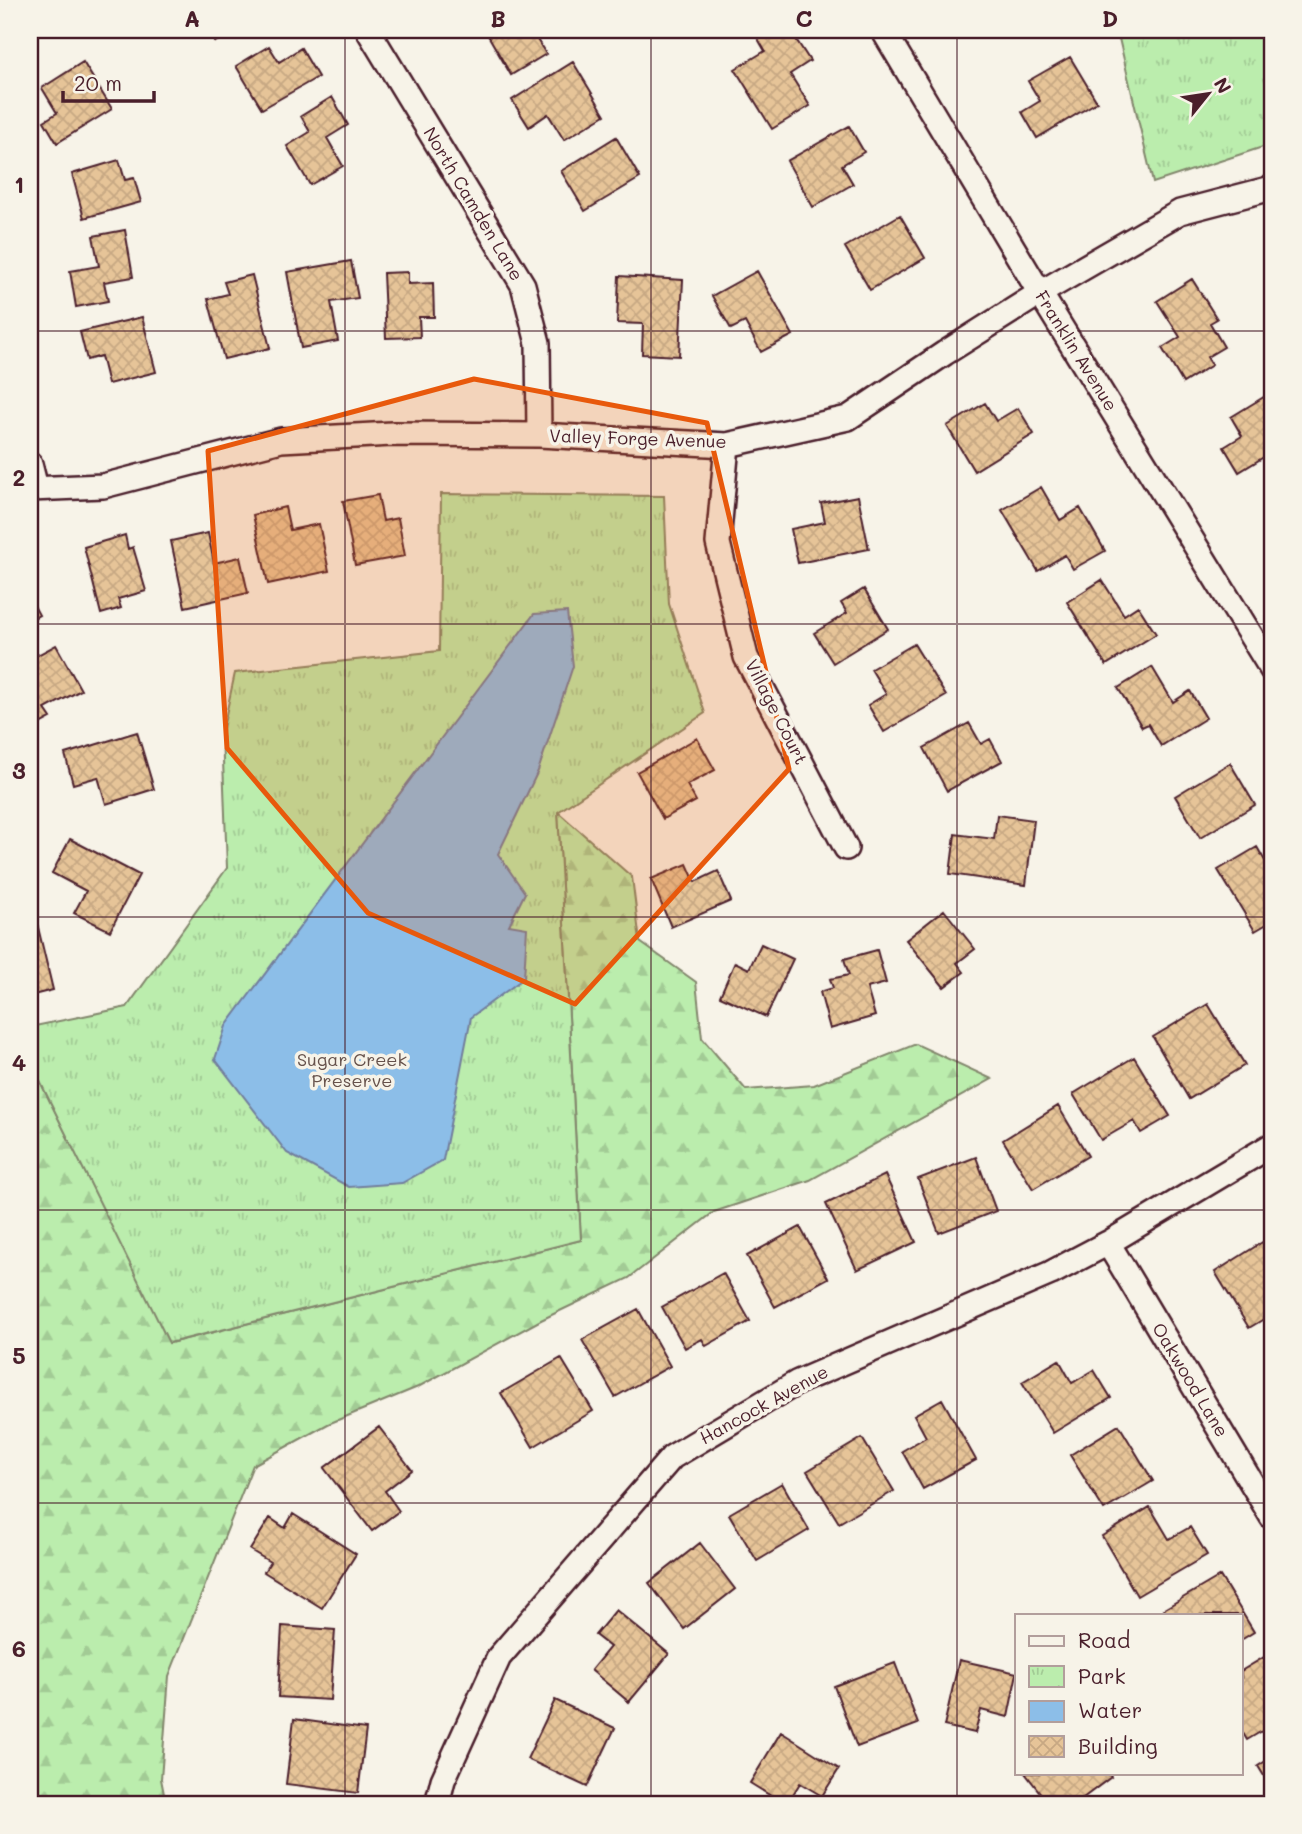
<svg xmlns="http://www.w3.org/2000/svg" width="1302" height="1834" font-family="Mali,sans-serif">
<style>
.forest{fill:url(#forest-firs);stroke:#82866c;stroke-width:2}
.park{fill:url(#park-tufts);stroke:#82866c;stroke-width:2}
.water{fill:#8cbee8;stroke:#727e9c;stroke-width:2}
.building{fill:url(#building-cross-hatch);stroke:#4a1f2b;stroke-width:2}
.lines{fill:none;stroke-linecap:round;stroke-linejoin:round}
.minor-casing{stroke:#4a1f2b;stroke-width:28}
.minor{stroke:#f7f3e8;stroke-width:23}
.marked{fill:#e8590c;fill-opacity:0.2;stroke:#e8590c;stroke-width:5;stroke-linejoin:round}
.grid{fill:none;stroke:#4a1f2b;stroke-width:2;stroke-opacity:0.55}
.labels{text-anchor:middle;stroke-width:7;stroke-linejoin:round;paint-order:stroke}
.street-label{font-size:18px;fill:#4a1f2b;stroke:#f7f3e8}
.park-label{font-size:18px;fill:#66524c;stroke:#f7f3e8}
.neatline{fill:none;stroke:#4a1f2b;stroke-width:2.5}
.grid-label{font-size:23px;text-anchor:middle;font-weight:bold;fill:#4a1f2b}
</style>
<defs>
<pattern id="forest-firs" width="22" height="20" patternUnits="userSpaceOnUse" patternTransform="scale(1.75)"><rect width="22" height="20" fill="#bbedad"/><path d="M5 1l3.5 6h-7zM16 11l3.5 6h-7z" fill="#a2cb95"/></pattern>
<pattern id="park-tufts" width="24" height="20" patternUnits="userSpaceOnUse" patternTransform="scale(1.75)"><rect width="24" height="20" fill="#bbedad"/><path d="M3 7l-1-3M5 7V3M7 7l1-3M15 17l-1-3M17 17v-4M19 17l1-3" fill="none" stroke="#a2cb95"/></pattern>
<pattern id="building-cross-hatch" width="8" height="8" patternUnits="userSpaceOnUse" patternTransform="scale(1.75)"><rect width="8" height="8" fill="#e6c498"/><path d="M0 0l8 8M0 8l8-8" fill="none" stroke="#c7a883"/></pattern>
</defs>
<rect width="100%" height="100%" fill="#f7f3e8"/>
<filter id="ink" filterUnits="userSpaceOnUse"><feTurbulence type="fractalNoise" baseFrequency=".0143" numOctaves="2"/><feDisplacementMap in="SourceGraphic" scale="14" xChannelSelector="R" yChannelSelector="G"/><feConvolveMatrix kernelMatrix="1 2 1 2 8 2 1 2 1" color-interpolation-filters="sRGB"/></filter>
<g filter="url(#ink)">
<path class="forest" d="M558,812l74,65 8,65 56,40 6,56 44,52 68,-5 102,-41 76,35 -182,101 -96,32 -85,66 -88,42 -123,67 -90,37 -75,41 -84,211 -8,103 5,25h-136v-743l140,282 411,-103z"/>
<path class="park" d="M1117,30h155v114l-119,39z
M441,494l223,2 5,108 36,109 -147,99 23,428 -412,103 -139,-282v-34l97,-20 100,-139 -5,-135 13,-60 204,-22z"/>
<path class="water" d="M567,612l6,54 -35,105 -40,83 27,39 -16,32 18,3 -3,50 -53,39 -28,143 -41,23 -53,4 -62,-34 -72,-94 11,-33 308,-412z"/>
<path class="building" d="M208,30h27l-20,12z
M485,30h46l15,24 -35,21z
M769,30h21l20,31 -20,13 20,32 -38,23 -37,-60 30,-18 -8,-14z
M269,46l10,16 22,-14 17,29 -56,32 -26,-43z
M1070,57l27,45 -60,36 -15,-26 18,-11 -12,-20z
M83,62l29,47 -55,34 -13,-22 13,-8 -15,-25z
M573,62l32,53 -41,25 -16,-26 -19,13 -17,-27z
M332,97l16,28 -21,13 16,28 -33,19 -23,-39 23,-14 -9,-16z
M849,126l15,26 -22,13 11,19 -40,23 -26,-46z
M616,137l24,41 -55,33 -24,-40z
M119,160l6,20 9,-2 7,24 -57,16 -12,-44z
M900,215l25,43 -55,32 -25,-43z
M125,230l8,47 -29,5 4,19 -32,6 -6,-36 29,-5 -6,-30z
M351,261l7,37 -27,4 7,39 -37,7 -14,-76z
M757,271l36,64 -32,17 -16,-30 -14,7 -19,-33z
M408,272v12l25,-1 1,34h-15l1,20 -34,1 -3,-65z
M252,275l18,73 -46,11 -16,-60 20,-5 -4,-12z
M619,276l64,4 -4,76 -37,-2 1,-30 -26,-1z
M1192,279l25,40 -7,4 14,24 -17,10 5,8 -29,18 -21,-35 18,-11 -23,-36z
M142,317l14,55 -48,12 -7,-28 -14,4 -7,-28z
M1272,392v60l-33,20 -15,-25 18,-11 -11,-19z
M985,403l11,18 22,-13 16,26 -60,37 -27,-45z
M1041,487l19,33 20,-12 25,43 -32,18 -8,-14 -27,16 -36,-61z
M378,495l5,26 15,-3 7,38 -50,9 -12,-64z
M858,496l11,53 -71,14 -7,-34 34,-7 -4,-19z
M285,507l5,23 29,-6 10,47 -61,13 -15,-69z
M208,533l6,30 26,-6 8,36 -63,14 -14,-66z
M125,535l3,14 5,-2 13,44 -28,8 3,9 -20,6 -17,-67z
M1102,580l22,35 14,-9 18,28 -50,31 -39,-63z
M864,589l24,40 -55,34 -19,-30 33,-20 -6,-10z
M32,602l7,13 -9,5v-17z
M914,644l32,52 -62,36 -16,-27 18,-11 -15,-25z
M56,645l25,45 -36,19 6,9 -13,7 -8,-16v-50z
M1152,667l21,35 17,-11 16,27 -45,28 -13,-22 -6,3 -24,-39z
M969,723l12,21 9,-5 12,22 -55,30 -23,-43z
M137,732l17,57 -48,15 -8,-27 -25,7 -8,-30z
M697,738l18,32 -28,15 9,16 -33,18 -26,-47z
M1230,763l25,42 -55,33 -25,-42z
M997,815l37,5 -8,65 -76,-11 5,-40 39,5z
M70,839l69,36 -29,56 -36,-18 12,-22 -34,-18z
M1257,847l15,26v48l-17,10 -37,-61z
M687,864l8,18 23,-11 13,30 -60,26 -20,-48z
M944,910l31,39 -18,14 7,9 -20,15 -38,-47z
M36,919l17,71 -20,5 -3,-14v-60z
M761,944l32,15 -27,58 -46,-21 15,-34 14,7z
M877,950l9,33 -19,5 8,28 -45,13 -10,-37 13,-4 -3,-9 19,-4 -5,-16z
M1208,1004l37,61 -56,34 -36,-62z
M1134,1057l36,59 -29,17 -7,-12 -33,19 -28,-46z
M1058,1106l30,50 -55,33 -30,-49z
M976,1157l20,54 -57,22 -21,-54z
M885,1175l31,67 -59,28 -31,-66z
M800,1227l28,51 -53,29 -28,-51z
M1272,1236v78l-23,14 -34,-56z
M723,1273l27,48 -44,25 -4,-7 -17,9 -23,-41z
M638,1309l32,57 -55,31 -33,-57z
M561,1358l32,53 -60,36 -32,-54z
M1059,1360l13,23 22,-13 17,28 -58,35 -31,-51z
M942,1399l34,61 -53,29 -21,-38 24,-14 -12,-22z
M1119,1425l34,56 -49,29 -34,-55z
M379,1427l33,43 -27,21 14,20 -27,20 -48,-63z
M862,1438l32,53 -55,32 -32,-52z
M782,1483l27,47 -52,31 -28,-47z
M1150,1507l19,32 21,-12 17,28 -70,41 -35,-60z
M293,1514l63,40 -34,54 -58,-36 6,-10 -20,-12 20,-32 15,10z
M700,1543l35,46 -51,40 -35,-46z
M1220,1576l34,56 -13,8v-25h-73l-4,-6z
M616,1610l53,44 -40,48 -38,-32 19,-23 -15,-12z
M282,1626l53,4 -5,70 -52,-3z
M1266,1656l6,12v57l-25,15 -6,-10v-59z
M959,1660l58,13 -9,44 -27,-7 -6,23 -31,-7z
M895,1663l23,61 -61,23 -23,-61z
M555,1700l60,28 -28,59 -60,-28z
M294,1719l72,10 -8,64 -72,-9z
M781,1732l58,37 -17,27 -22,-13 -13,21h-3l-34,-21z
M1272,1757v32l-14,-23z
M1025,1773h83l3,4 -36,27h-26z"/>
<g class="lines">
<defs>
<path id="minor" d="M368,30l155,255 15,58 1,92
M883,30l157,263 232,377
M727,445l-9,98 28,114 100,191
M30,464l6,24
M30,489l73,-3 178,-46 111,-6 147,1 188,10 121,-27 97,-65 95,-60 140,-81 92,-24
M1108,1243l164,274
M437,1804l6,-24 56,-123 173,-200 126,-75 253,-109 57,-30 164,-98"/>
</defs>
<use href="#minor" class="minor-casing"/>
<use href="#minor" class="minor"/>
</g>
</g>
<path class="marked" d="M474,379l233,44 82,346 -214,235 -207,-91 -141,-165 -19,-297z"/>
<path class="grid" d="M345,30v1774M651,30v1774M957,30v1774M30,331h1242M30,624h1242M30,917h1242M30,1210h1242M30,1503h1242"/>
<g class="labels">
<g class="street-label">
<text transform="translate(473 204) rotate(59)" y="6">North Camden Lane</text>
<text transform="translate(1076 351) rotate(58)" y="6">Franklin Avenue</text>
<text transform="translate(638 439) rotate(2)" y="6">Valley Forge Avenue</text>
<text transform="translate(776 712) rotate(63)" y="6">Village Court</text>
<text transform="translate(1190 1380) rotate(59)" y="6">Oakwood Lane</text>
<text transform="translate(764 1405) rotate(-29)" y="6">Hancock Avenue</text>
</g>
<g class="park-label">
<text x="352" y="1066">Sugar Creek<tspan x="352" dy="21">Preserve</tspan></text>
</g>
</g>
<rect width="1302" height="1834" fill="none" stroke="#f7f3e8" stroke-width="77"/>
<rect x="1015" y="1614" width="228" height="161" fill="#f7f3e8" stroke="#b29e9c" stroke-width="2"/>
<rect x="1029" y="1636" width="35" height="10" fill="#f7f3e8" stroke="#b29e9c" stroke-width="2"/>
<text x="1078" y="1648" font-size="21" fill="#4a1f2b">Road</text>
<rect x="1029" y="1666" width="35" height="21" fill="url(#park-tufts)" stroke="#b29e9c" stroke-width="2"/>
<text x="1078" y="1684" font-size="21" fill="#4a1f2b">Park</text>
<rect x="1029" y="1701" width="35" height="21" fill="#8cbee8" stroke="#b29e9c" stroke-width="2"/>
<text x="1078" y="1718" font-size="21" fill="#4a1f2b">Water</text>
<rect x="1029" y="1736" width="35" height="21" fill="url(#building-cross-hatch)" stroke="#b29e9c" stroke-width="2"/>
<text x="1078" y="1754" font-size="21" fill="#4a1f2b">Building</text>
<g transform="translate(1208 94) rotate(60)" stroke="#f7f3e8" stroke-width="5" paint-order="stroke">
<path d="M0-5L12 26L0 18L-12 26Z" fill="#4a1f2b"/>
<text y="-10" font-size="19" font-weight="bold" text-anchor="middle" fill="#4a1f2b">N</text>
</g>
<path d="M63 91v10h91v-10" fill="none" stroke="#4a1f2b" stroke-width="3.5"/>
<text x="74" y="91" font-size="21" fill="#4a1f2b" stroke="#f7f3e8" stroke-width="5" paint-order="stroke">20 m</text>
<rect x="38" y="38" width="1226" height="1758" class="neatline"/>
<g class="grid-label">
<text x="192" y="27">A</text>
<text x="498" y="27">B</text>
<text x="804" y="27">C</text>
<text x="1110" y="27">D</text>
<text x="19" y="193">1</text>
<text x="19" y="486">2</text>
<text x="19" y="779">3</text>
<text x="19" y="1071">4</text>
<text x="19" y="1364">5</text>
<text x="19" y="1657">6</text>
</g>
</svg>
